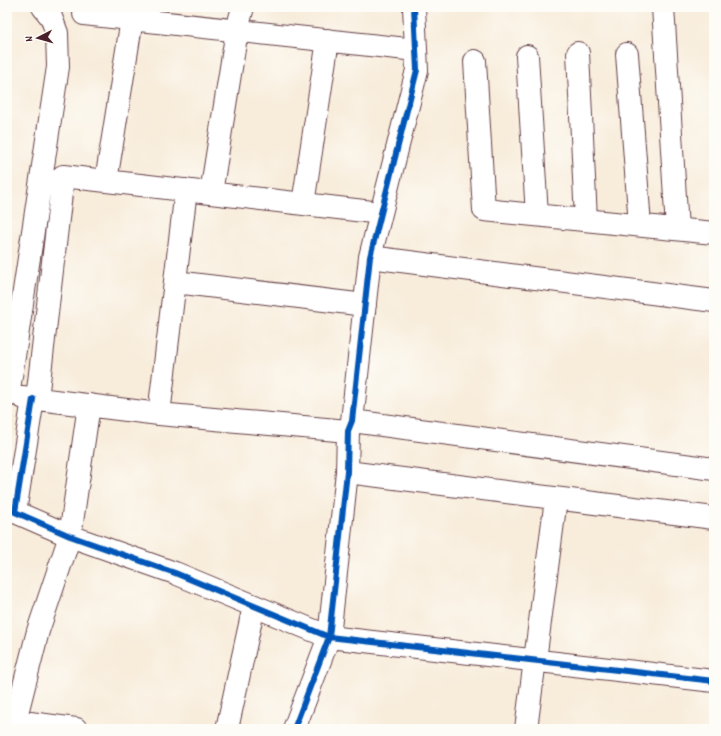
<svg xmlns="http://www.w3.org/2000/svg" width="721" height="736" font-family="Dekko,sans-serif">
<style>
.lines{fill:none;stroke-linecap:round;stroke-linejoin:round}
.minor-casing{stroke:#643e45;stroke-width:24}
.minor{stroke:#fff;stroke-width:22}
.cycleway-casing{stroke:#fdfcf7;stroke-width:8}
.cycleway{stroke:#0057b8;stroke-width:6}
</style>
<rect width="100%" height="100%" fill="#fdfcf7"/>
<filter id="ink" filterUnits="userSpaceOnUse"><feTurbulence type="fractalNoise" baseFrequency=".025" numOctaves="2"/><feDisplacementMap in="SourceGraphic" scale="8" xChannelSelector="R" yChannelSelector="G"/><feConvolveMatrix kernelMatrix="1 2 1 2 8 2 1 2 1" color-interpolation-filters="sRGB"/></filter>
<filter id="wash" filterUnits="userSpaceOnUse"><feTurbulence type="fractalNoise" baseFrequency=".012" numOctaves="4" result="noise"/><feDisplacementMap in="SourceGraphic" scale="16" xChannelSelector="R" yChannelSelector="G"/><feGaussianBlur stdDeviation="0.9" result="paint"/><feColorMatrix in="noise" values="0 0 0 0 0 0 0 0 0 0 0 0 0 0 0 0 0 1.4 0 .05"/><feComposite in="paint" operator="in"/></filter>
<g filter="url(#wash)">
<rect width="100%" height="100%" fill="#f8ecda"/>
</g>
<g filter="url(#ink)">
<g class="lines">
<defs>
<path id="minor" d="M663,7l14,222
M84,14l332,36
M578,53l8,167
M627,54l13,171
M527,56l10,159
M475,61l9,149 230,23
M106,181l26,-162
M211,193l26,-163 6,-23
M303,204l25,-164
M370,257l344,44
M175,282l190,23
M8,396l50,-329 -1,-34 -6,-16 -8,-10
M22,397l137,17 189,17
M33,399l-18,113 55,24 105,37 154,64 385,44
M37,399l26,-223 318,37
M159,414l27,-224
M352,421l362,48
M347,472l367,46
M7,720l69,9
M15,721l23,-90 32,-95 19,-131
M227,729l27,-123
M294,729l35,-92 18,-165 1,-41 4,-10 18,-164 47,-187 -3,-63
M526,729l30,-230"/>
</defs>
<use href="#minor" class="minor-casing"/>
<use href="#minor" class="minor"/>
<defs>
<path id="cycleway" d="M33,399l-18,113 55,24 105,37 154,64 385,44
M294,729l35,-92 18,-165 1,-41 4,-10 18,-164 47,-187 -3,-63"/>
</defs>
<use href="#cycleway" class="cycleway-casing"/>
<use href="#cycleway" class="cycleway"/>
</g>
</g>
<rect width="721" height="736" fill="none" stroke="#fdfcf7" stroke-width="24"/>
<g transform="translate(38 38) rotate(264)" stroke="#fdfcf7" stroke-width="3" paint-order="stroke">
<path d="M0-3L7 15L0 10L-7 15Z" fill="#4a1f2b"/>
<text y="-6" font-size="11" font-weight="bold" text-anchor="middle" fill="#4a1f2b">N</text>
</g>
</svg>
